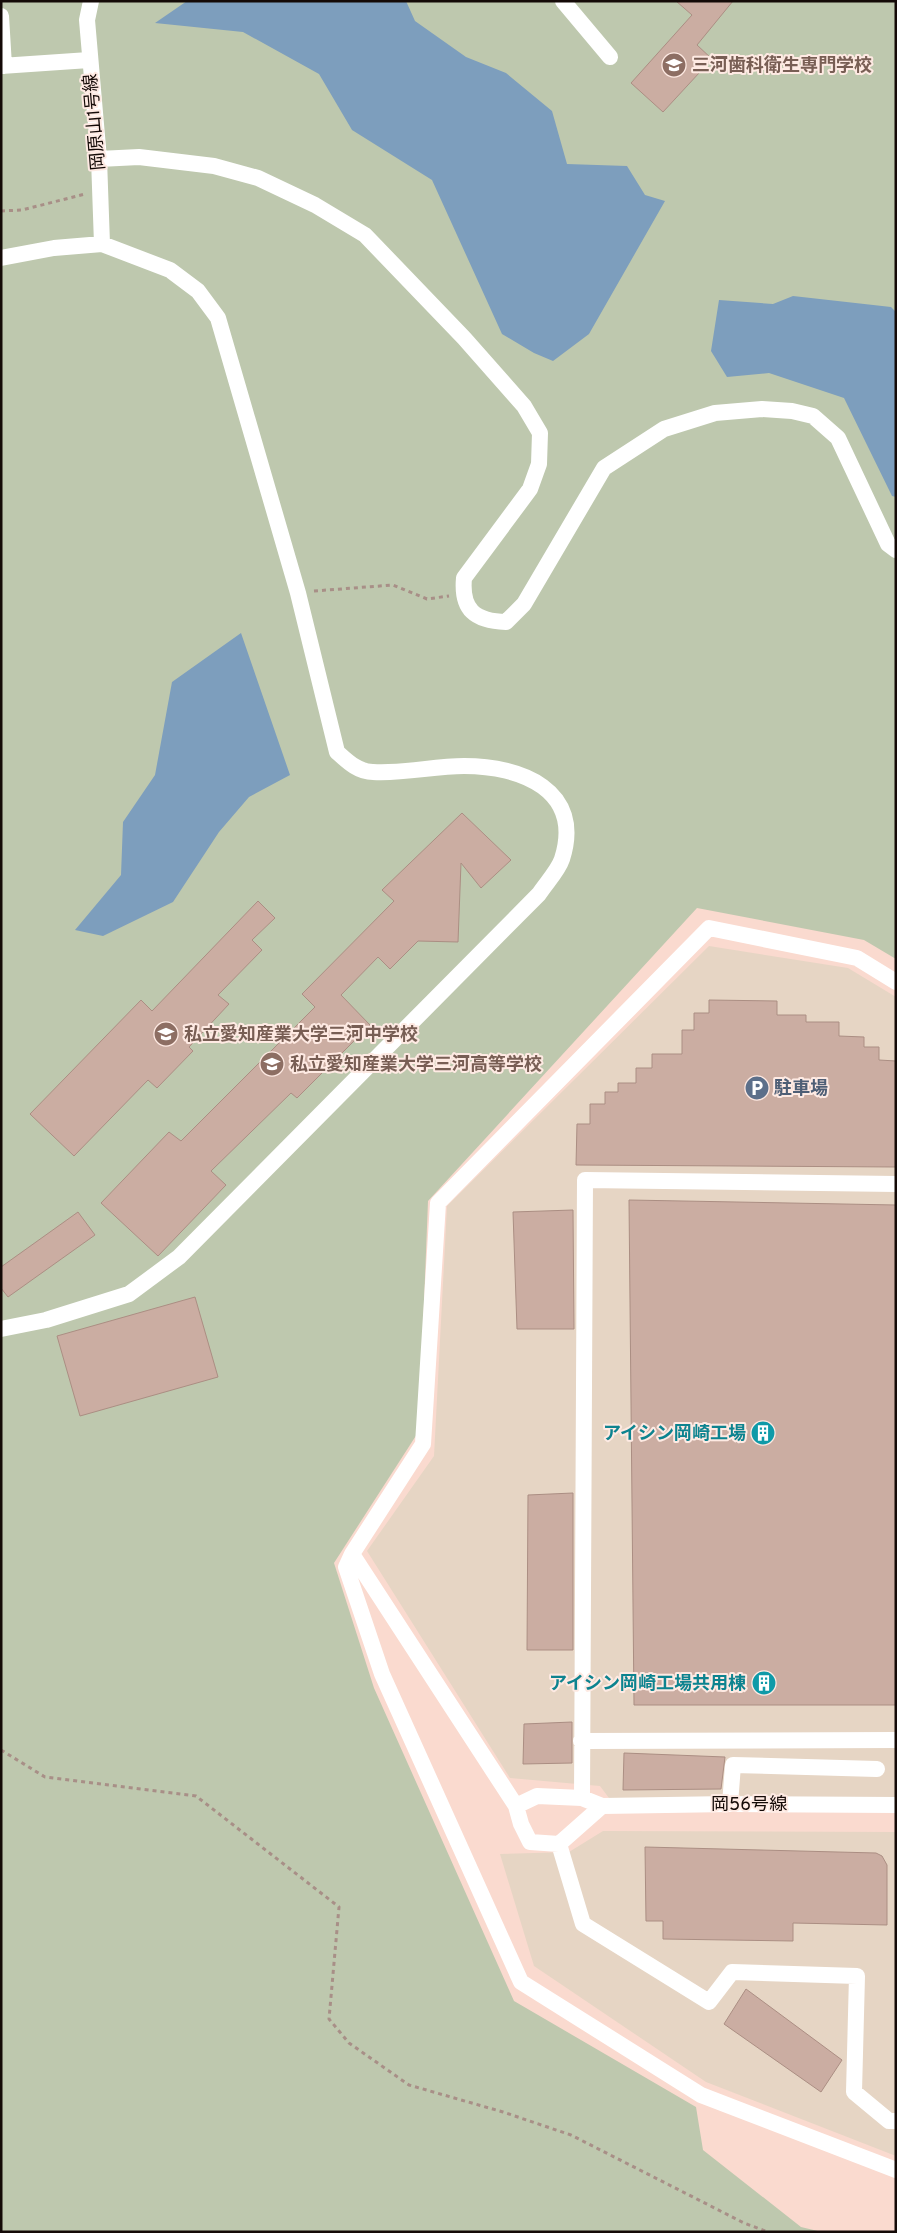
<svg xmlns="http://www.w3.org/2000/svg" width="897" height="2233" font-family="Overpass,'Noto Sans JP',sans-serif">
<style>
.industrial{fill:#e6d5c4}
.green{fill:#bec8ae}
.water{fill:#7d9ebd}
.building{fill:#cbada2;stroke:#ab8e83}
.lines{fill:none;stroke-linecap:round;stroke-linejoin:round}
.path{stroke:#a88f87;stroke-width:3;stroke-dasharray:4 4;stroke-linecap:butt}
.minor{stroke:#fff;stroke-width:16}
.labels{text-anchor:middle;stroke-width:4;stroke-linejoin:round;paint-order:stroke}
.education-label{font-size:18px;font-weight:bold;fill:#785e54;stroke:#feeae3;text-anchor:start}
.street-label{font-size:18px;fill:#140a07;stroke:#feeae3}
.service-label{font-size:18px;font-weight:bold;fill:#4e5e75;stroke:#feeae3;text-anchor:start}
.culture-label{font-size:18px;font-weight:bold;fill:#0d838f;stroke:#feeae3;text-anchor:end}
</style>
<rect width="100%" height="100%" fill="#fadacf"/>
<path class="industrial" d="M709,946l139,22 48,29v800l-287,1 -9,-12 -90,-8 -143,-227 67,-95 13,-250z
M603,1831l293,1v324l-190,-74 -172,-116 -34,-112 69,-2z"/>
<path class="green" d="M1,1h895v958l-32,-19 -167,-32 -269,293 -9,230 -85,132 40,125 140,313 182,106 7,43 98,77 21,5h-821z"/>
<path class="water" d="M187,1h219l9,20 51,36 40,16 46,38 15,53 60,2 18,29 20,6 -76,133 -36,27 -19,-8 -32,-19 -70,-154 -80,-50 -33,-56 -76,-42 -88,-9z
M793,296l98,11 5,5v185l-4,-1 -48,-98 -75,-25 -42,4 -16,-26 8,-51 54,4z
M241,633l49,142 -41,22 -30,35 -46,70 -70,34 -28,-6 46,-55 2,-53 32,-47 17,-93z"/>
<path class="building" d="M676,1h57l-36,44 15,14 -49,53 -32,-29 61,-68z
M462,813l49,47 -30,28 -20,-25 -3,79 -40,-1 -28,28 -12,-12 -37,38 29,30 -73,73 -6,-5 -80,78 15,14 -68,71 -57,-53 68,-71 12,9 134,-134 -13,-13 92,-93 -12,-11z
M258,901l17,17 -23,22 10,10 -44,45 11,9 -40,43 4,4 -36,37 -9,-8 -74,76 -44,-42 111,-114 11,11z
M709,1000l68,1v14h29v7h33v14l25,1v10h15v13l17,1v106l-320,-2 1,-41h13v-20h15v-12h13v-9h18v-15h16v-14h30v-24h12v-17h15z
M629,1200l267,5v500h-262z
M573,1210l1,119h-57l-4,-117z
M78,1212l17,23 -87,62 -7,-9v-21z
M195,1297l23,80 -138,39 -23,-80z
M573,1493v157h-46l1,-155z
M572,1722v41l-49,1 1,-40z
M624,1753l101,4 -4,32 -98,1z
M645,1847l231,6 6,3 5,9v60l-94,-2v18l-130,-2v-18h-17z
M746,1989l96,71 -21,32 -97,-68z"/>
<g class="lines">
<path class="path" d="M1,211l21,-1 63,-16
M314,591l79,-6 34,14 22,-3
M1,1750l44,27 151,19 143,111 -10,112 20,24 60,42 94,27 68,23 173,88 24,9"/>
<path class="minor" d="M91,1l-4,19 12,139 3,85
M563,1l47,56
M1,16l3,50
M1,66l88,-6
M99,159l40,-2 75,9 44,12 57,27 50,30 99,103 60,68 16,27 -1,31 -9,25 -66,89c-3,32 11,43 42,44l18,-18 80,-136 60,-39 51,-16 47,-4 30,2 21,5 25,22 50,106 8,6
M1,258l53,-10 48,-4 68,26 28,21 20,27 80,275 39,159c10,9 21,20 36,20 30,2 61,-6 91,-6 57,0 120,24 98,93 -4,12 -16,24 -23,35l-360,363 -50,37 -83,26 -45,9
M352,1554l-6,13 36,107 139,308 180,113 195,75
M581,1741l315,-1
M582,1798l3,-618 311,4
M730,1804l3,-39 144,4
M516,1806l21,-10 45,2 20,8 -43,38 -29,-2 -9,-18 -5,-18 -164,-252 71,-110 15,-241 271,-275 148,30 39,24
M602,1806l128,-2 166,1
M559,1844l24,80 126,78 23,-30 125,4 -3,116 35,29h7"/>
</g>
<defs>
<symbol id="school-disc" viewBox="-11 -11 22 22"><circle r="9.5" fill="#8d6e63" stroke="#feeae3"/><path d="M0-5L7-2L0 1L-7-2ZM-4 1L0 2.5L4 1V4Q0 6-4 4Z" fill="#fff"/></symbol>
<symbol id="parking-disc" viewBox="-11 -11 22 22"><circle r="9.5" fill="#5c6f8a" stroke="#feeae3"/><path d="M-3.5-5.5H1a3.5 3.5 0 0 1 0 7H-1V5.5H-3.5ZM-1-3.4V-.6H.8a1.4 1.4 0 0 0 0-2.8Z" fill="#fff"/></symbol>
<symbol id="building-disc" viewBox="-11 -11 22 22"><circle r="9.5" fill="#0f9aa8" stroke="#feeae3"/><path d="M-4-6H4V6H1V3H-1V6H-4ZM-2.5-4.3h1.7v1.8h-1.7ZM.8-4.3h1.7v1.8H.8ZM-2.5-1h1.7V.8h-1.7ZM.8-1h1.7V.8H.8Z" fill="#fff"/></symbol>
</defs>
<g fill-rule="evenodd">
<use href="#school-disc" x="660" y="51" width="28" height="28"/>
<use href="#school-disc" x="152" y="1020" width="28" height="28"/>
<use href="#school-disc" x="258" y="1050" width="28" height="28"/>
<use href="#parking-disc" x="743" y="1074" width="28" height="28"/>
<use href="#building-disc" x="749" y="1419" width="28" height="28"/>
<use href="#building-disc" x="750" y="1669" width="28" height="28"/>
</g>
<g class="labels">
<g class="education-label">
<text x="692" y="71">三河歯科衛生専門学校</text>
<text x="184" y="1040">私立愛知産業大学三河中学校</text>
<text x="290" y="1070">私立愛知産業大学三河高等学校</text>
</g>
<g class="street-label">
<text transform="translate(94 122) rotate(-95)" y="6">岡原山1号線</text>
<text x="749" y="1810">岡56号線</text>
</g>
<g class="service-label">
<text x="774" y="1094">駐車場</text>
</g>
<g class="culture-label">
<text x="746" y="1439">アイシン岡崎工場</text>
<text x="746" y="1689">アイシン岡崎工場共用棟</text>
</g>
</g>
<rect width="897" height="2233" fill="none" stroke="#140a07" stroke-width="5"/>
</svg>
